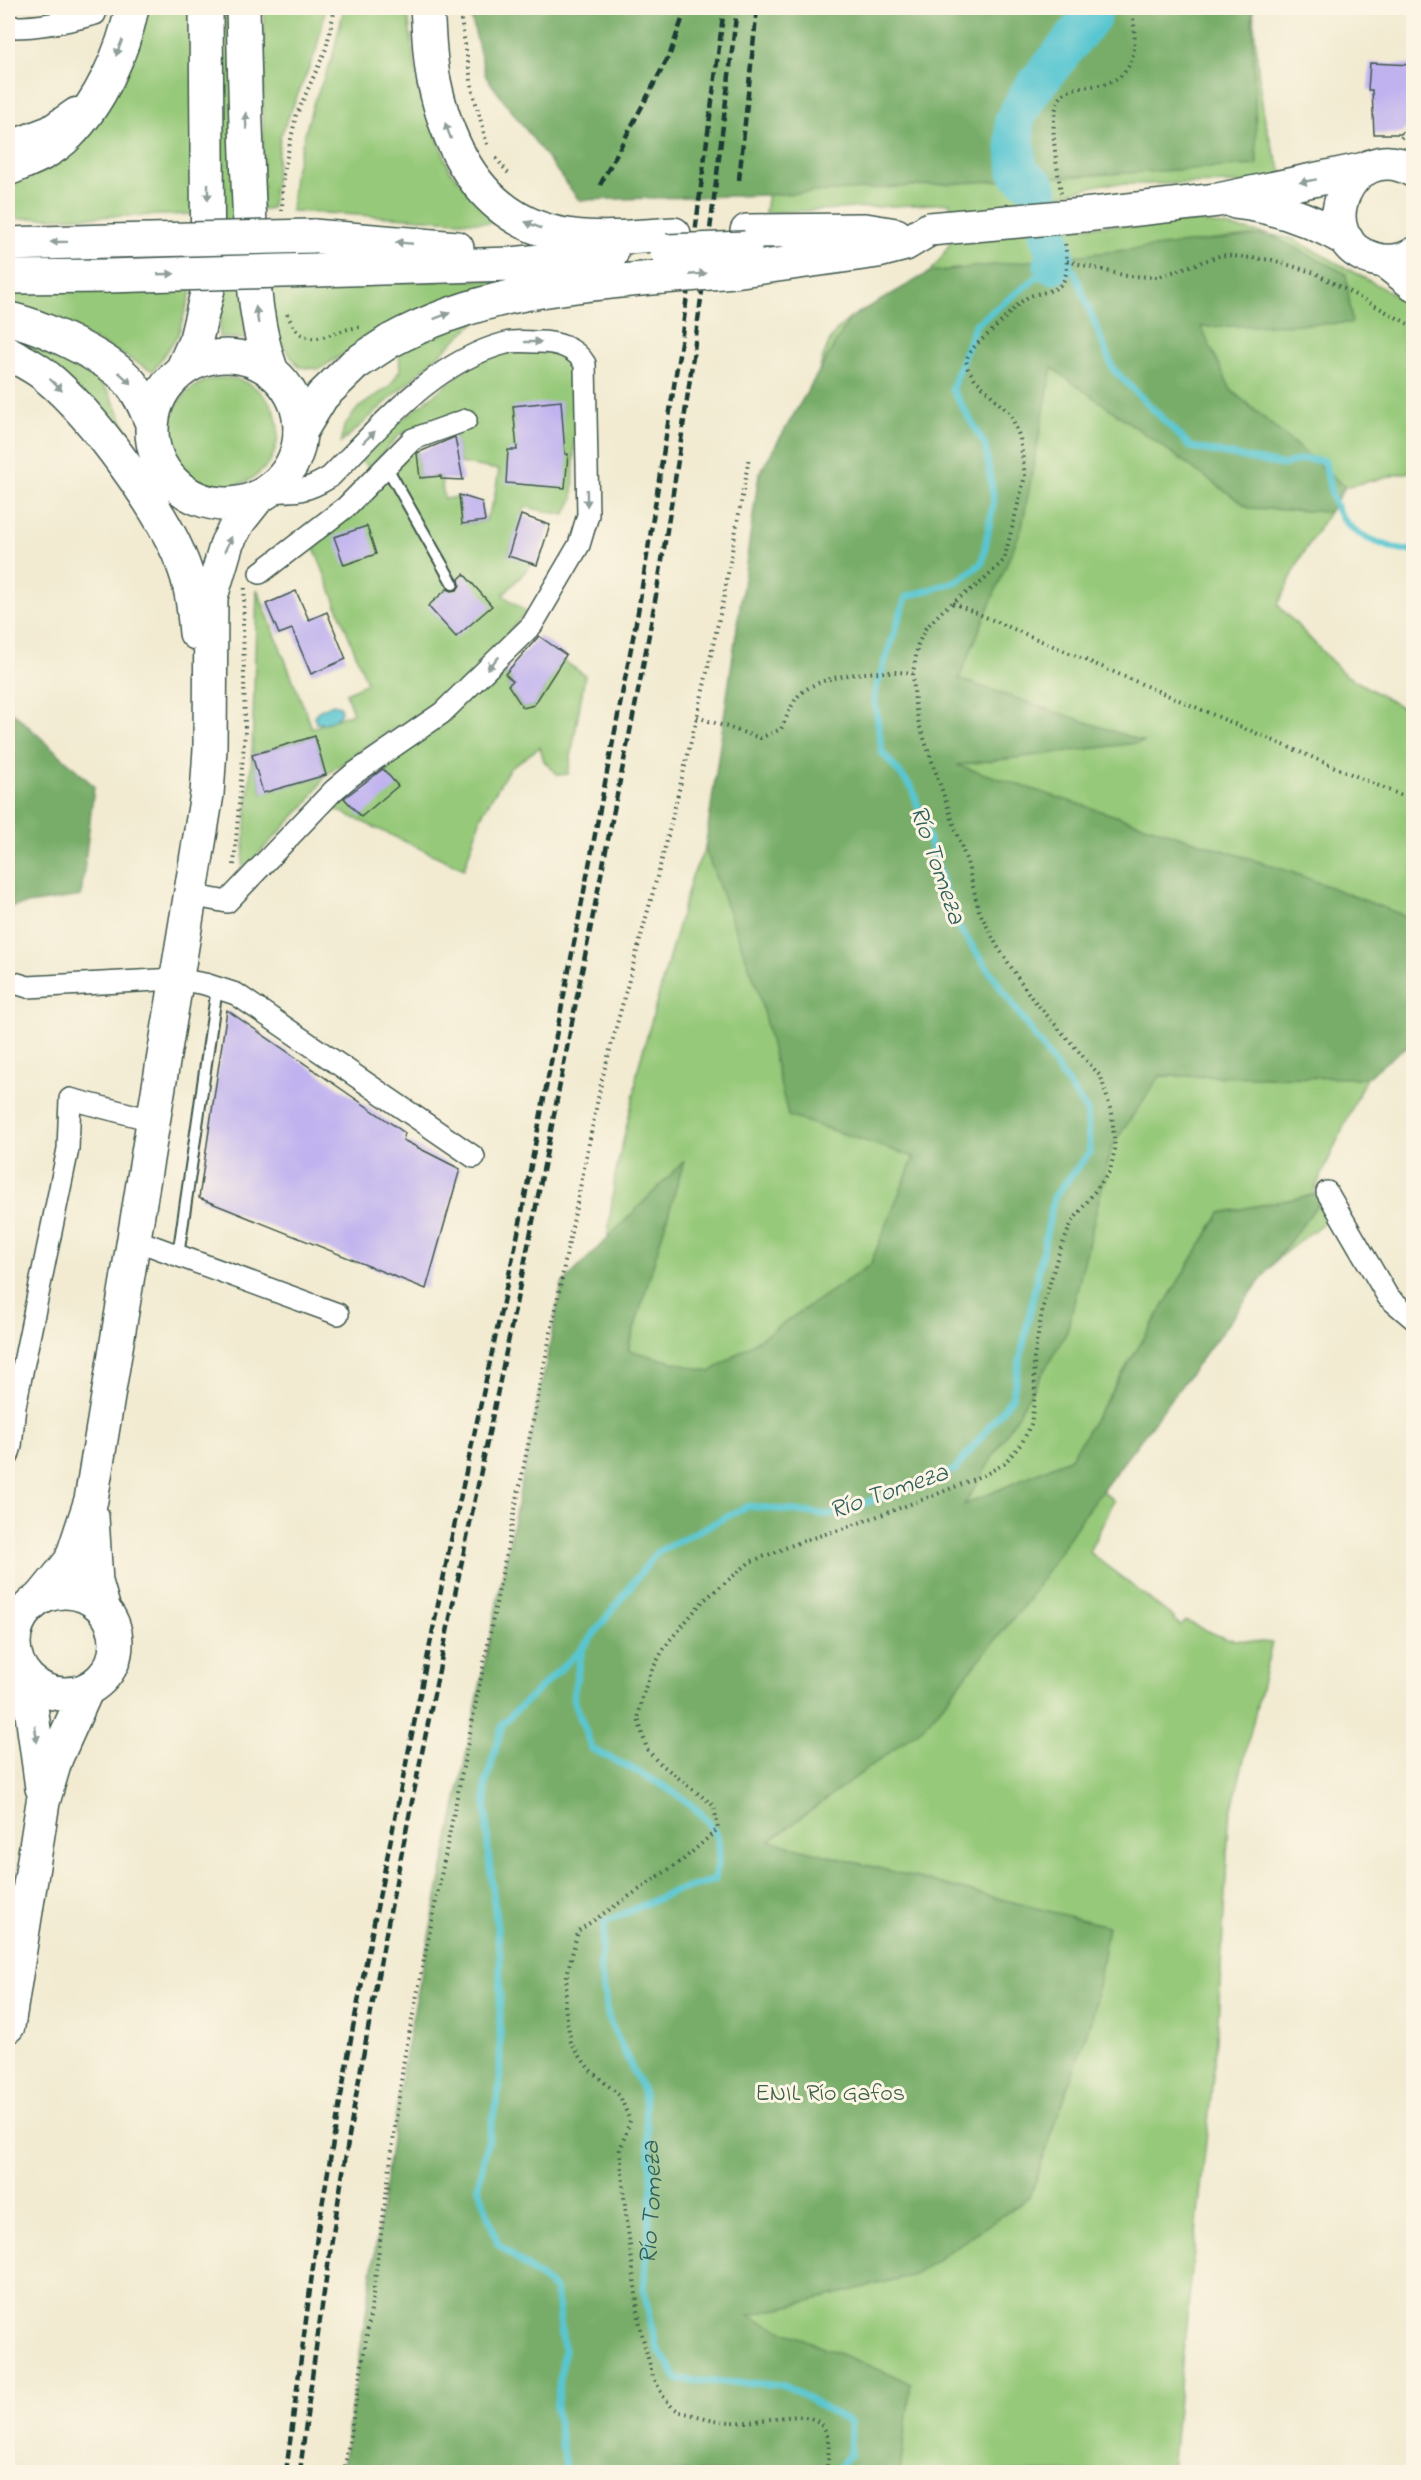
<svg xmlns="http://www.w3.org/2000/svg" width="1421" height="2480" font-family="'Indie Flower',sans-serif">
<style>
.green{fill:#96c979;stroke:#5a8356;stroke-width:1.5;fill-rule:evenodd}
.forest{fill:#78ad69;stroke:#4c754e;stroke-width:1.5}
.water{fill:#59c6d1;stroke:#3c8282;stroke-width:1.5}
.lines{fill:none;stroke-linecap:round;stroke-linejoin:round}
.stream{stroke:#59c6d1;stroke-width:7}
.river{stroke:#59c6d1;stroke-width:39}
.building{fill:#c0b2ef}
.lane-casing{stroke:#3f574c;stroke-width:14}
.street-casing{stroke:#3f574c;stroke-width:24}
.secondary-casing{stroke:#3f574c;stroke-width:33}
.primary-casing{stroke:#3f574c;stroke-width:36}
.highway-casing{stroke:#3f574c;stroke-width:36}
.path{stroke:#3f574c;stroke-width:4;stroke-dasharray:1.5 4.5;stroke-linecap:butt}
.lane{stroke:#fff;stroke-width:10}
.street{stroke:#fff;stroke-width:21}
.secondary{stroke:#fff;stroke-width:30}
.primary{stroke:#fff;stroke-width:33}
.highway{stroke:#fff;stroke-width:33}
.rail{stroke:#1f3d34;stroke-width:4.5;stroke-dasharray:9 4.5;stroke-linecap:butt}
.primary-bridge-casing{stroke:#3f574c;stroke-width:36;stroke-linecap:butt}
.primary-bridge{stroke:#fff;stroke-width:33}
.oneway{fill:#8f9e9a}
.labels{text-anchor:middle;stroke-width:6;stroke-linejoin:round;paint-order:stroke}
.park-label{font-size:24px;fill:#3d6045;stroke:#fcf5e5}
.water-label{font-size:26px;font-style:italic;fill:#2e5f5b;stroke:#fcf5e5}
</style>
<rect width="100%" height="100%" fill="#fcf5e5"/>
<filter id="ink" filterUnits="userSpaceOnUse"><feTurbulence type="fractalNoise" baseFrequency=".0167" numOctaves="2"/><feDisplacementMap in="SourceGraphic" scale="12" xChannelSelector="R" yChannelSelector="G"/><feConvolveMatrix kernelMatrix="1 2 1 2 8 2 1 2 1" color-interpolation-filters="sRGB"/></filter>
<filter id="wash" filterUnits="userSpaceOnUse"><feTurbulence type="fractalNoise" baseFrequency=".008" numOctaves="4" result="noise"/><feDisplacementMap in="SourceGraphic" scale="24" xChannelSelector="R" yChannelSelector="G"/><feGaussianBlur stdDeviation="1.35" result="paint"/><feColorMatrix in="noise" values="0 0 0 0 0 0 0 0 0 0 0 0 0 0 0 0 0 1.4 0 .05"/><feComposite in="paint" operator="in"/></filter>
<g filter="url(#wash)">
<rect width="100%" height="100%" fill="#f2ebd2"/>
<path class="green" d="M148,8h45l6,206 -191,5v-39l42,-22z
M221,8h10l16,331 -28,-2 3,-40z
M264,8h62l-10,43 -36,86 -8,71 -10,2z
M344,8h63l11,79 32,84 56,53 -215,-13 3,-36 19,-71 19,-45z
M794,8h459c5,59 5,121 35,175l-185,1 -48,12v32l142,-7 96,18 103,56 17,21v155l-68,16 -43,68 -24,50 66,69 69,40 1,331 -39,13 -64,140 20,19 -53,41 -103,120 -76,110 15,13 -25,51 85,66 -1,1 7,6 6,-4 40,18 46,4 -43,178 -12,219 -34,313 -11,119h-781l216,-1229 8,-67 20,-86 2,-18 55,-196 13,-27 7,-28 103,-436c5,-17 9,-37 20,-52 18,-25 67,-39 93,-60 11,-8 19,-26 26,-37l-4,-33 -185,10z
M557,278l-161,45 -77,46 -20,-2 -22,-29 -14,-53z
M193,286l-15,49 -25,36 -107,-56 -38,-8v-15z
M482,316l-141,127 3,-17 14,-18 32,-22 10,-16 -1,-19z
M8,332l73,30 28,31 23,46 -10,6 -114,-103z
M560,349l1,9 15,7 -3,134 -8,16 -40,-8 -17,48 25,8 -30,32 23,17 -48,57 -46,40 -46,24 -60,42 -17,26 -67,70 10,-116 5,-166 55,139 41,-15 -7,-20 21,-10 -55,-141 104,-97 4,33 21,-2 3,23 15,-2 4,27 22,-3 9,-21 5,-30 -39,-7 -8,-38 20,-13 -72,22 -30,34 -9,-7 32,-34 76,-60 24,-14zM315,736l11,39 -63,18 -11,-38z
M170 432a54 54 0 1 1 108 0a54 54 0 1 1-108 0Z
M562,660l23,15 -17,99 -10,1 -14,-14 -4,-14 -31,22 -27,45 -18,55 -138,-64 17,-9 154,-129 16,14 -5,4 15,23 11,-3z"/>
<path class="forest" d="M469,8h783l5,157 -489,30 -189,5 -93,-123z
M1268,234l78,40 6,49 -151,4 30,63 114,97 -16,25 -80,-4 -197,-140 -30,159 -63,152 186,63 -188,23 334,107 122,47v122l-47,37 -206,-2 -48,70 -45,186 -103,173 107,-47 149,-245 107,-21 -241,320 -60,91 -101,123 -155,115 338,85 -15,89 -63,182 -116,78 -166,41 163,67 -11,89h-558l62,-413 158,-775 122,-123 -56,189 82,22 160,-107 44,-108 -126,-41 -30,-126 -53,-141 54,-375 91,-156 80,-46z
M8,708l86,78 -13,110 -73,11z"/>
<path class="water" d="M333,704l7,2 1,7c-5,8 -15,11 -25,10l-2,-7 4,-5z"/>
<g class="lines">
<g class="stream">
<path d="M566,2472l-10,-63 8,-58 -8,-61 -58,-46 -20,-58 22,-101v-132l-12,-103 -3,-64 18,-63 79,-74"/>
<path id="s1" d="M835,2472l15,-18 1,-31 -66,-38 -107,-5 -22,-34 -12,-56 8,-106 -8,-91 -35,-73 -9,-53 5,-45 68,-30 42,-12c1,-11 5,-22 4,-32 -1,-44 -94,-82 -127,-99l-19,-52 9,-48 75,-97 91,-46 84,9 123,-45 57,-72 42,-201 36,-45 -3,-41 -131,-188 -44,-135 -30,-36 -8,-57 32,-98 52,-16 24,-18 12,-63 -9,-55 -33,-56 23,-64 78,-60 11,1 10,5 39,98 78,78 91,18 22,-6 21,2c7,43 12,68 57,83 11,4 20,8 32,6"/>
</g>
<path class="river" d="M1053,265l2,-10 -18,-68 -19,-15 -4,-51 16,-29 62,-76 -2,-8"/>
</g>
<g id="blocks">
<path class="building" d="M1370,63l43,2 -2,31 2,24 -12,14h-27l-2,-44h-4z
M561,401l4,53h3l-3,34 -59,-5 2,-33h9l-4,-44z
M455,437l8,43 -22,-1v-3l-21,2 -3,-25z
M459,495l23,7 3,19 -23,3z
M521,515l29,10 -13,40 -29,-9z
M367,526l9,28 -32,11 -10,-28z
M464,574l28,32 -36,31 -28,-31 19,-17 5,2 5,-1 3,-5 -1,-6z
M296,591l13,29 18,-8 19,47 -35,15 -19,-45 -13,5 -13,-30z
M539,636l27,19 -32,50 -11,3 -15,-23 5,-4 -8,-7z
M315,736l11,39 -63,18 -11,-38z
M383,769l15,17 -37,31 -17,-19z
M227,1010l178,123 -2,7 57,29 -34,120 -227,-91z"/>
</g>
</g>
<g filter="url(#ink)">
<use href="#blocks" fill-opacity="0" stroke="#3f574c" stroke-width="1.5"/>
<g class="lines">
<defs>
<path id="lane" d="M386,466l67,118
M178,1256l39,-268"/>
<path id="street" d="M8,27c30,1 58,-5 87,-13l2,-6
M260,573l86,-66 67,-68 53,-19
M190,895l37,7 106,-111 19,-16 90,-62 90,-88 47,-80 9,-30 -3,-151c-9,-16 -28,-22 -47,-22 -10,0 -22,-2 -32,1 -73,19 -124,82 -176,134 -24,15 -35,15 -62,14
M8,981l20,6 148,-8 29,5 31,10 238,163
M1327,1192l61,105 26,22
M133,1239l205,75
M8,1456l3,-10 4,-40 53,-257 2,-50 82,21"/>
<path id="secondary" d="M8,147l42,-16 26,-18
M1382,261l32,25"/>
<path id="primary" d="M427,8c2,23 2,49 7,73 16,76 54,145 139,155 33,4 67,0 101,-2
M1414,171c-65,-38 -109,70 -40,88 13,4 27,3 40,-5
M1235,202c40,4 77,18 112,38
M1084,215l134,-15 147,-31
M747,231l118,-1 31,5
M313,236l144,12
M8,244l102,-3
M317,270l194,-6 100,-10
M734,271l144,-20 27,-7 25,-15
M8,277l99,-1
M390,341c91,-49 172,-54 273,-64
M300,432l22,-36 33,-32"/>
<path id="highway" d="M243,8c2,77 3,155 8,233 3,45 5,88 21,131
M8,169c21,-9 44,-17 60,-34 32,-32 55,-83 64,-127
M8,319c30,5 99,38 120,61 11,12 17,27 23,41
M8,353c12,7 28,14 39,24 45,37 119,137 138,193 7,20 9,41 11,63
M152 430a74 74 0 1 1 148 0a74 74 0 1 1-148 0Z
M183,368l13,-29 12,-50 -2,-281
M92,1517l4,65 8,28
M14 1643a51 51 0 1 1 102 0a51 51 0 1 1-102 0Z
M41,1598l30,-37 20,-61 116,-706 3,-45 1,-152 16,-54 12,-22 19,-24
M27,1677l15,111
M8,2026l35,-224 13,-44 31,-69"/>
</defs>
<use href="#lane" class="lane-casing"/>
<use href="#street" class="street-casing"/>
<use href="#secondary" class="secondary-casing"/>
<use href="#primary" class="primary-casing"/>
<use href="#highway" class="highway-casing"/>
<path class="path" d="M459,8l14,84 15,56
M1401,138l13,-15
M496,158l12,15
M1061,193c-3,-24 -15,-76 0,-96 8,-11 26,-10 38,-12 40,-6 39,-46 32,-77
M282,211l1,-36 13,-59 30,-67 9,-41
M1067,261l60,15 31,1 64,-22 50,5 43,13 99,54
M287,314c20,44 41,15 74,13
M953,603l461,198
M697,717l63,21 21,-9c5,-10 9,-22 15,-30 19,-27 87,-29 117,-26
M234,865l11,-134 -2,-108 2,-38
M344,2472l27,-162 33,-251 198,-980 60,-220 35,-142 26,-116 26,-143
M826,2472c17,-85 -51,-46 -96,-50 -17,-1 -34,-7 -50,-10l-8,-5 -9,-11 -11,-22 -12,-48 -15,-120 -5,-56 10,-29 -10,-25 -31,-27 -18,-26 -6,-36 2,-33 11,-43 106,-72 34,-30 -4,-23 -57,-45 -10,-12 -9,-30 4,-22 9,-25 11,-20 8,-12 33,-39 47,-39 53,-21 45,-14 87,-32 51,-21 18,-10 18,-21 9,-19 4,-29 -1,-37 9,-51 15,-52 14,-33 38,-51 5,-22 -3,-35 -11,-37 -70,-80 -34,-51 -18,-35 -12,-49 -48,-138 -4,-19 -2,-32 5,-29 7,-15 20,-21 38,-27 21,-21 21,-84 -5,-38 -9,-23 -36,-36 -7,-10 -2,-9c7,-16 19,-22 31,-34 11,-10 18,-21 31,-29 10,-5 27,-4 34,-14 8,-11 4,-29 3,-41"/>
<use href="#lane" class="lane"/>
<use href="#street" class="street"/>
<use href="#secondary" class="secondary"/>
<use href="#primary" class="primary"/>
<use href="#highway" class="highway"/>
<path class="rail" d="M739,180l18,-172
M600,185l70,-131 16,-46
M286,2472l32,-243 35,-202 97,-482 67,-307 121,-626 43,-270 43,-334
M300,2472c49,-416 146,-825 230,-1236 25,-124 48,-247 73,-371 16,-82 34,-164 49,-247 36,-202 61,-407 85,-610"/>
<defs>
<path id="primary-bridge" d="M930,229l154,-14
M110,241l203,-5
M667,251l78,-3
M107,276l210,-6
M663,277l71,-6
M355,364l35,-23"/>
</defs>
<use href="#primary-bridge" class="primary-bridge-casing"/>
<use href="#primary-bridge" class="primary-bridge"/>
</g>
<defs><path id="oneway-solid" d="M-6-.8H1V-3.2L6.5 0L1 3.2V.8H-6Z" transform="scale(1.5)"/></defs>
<g class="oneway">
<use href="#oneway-solid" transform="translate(119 48) rotate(111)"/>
<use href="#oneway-solid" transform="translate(246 121) rotate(-92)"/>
<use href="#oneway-solid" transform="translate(448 131) rotate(-110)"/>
<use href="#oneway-solid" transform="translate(1308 181) rotate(170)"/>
<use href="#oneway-solid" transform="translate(208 192) rotate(90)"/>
<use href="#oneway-solid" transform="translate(533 225) rotate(-158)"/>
<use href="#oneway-solid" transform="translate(59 242) rotate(179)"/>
<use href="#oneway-solid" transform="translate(404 243) rotate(-175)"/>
<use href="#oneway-solid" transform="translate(166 274) rotate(-2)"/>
<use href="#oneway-solid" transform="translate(698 274) rotate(-5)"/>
<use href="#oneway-solid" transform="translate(257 315) rotate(-99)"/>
<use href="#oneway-solid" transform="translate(442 316) rotate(-21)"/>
<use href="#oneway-solid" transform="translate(533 342)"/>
<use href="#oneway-solid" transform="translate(125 378) rotate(42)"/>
<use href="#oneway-solid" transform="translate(56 385) rotate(44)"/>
<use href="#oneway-solid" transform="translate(369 437) rotate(-44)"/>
<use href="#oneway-solid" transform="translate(587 498) rotate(89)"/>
<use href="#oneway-solid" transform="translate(228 544) rotate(-66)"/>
<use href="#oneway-solid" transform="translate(493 663) rotate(135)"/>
<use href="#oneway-solid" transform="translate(36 1734) rotate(82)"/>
</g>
</g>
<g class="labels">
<g class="park-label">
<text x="830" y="2100">ENIL Río Gafos</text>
</g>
<g class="water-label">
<text transform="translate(939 864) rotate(71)" y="9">Río Tomeza</text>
<text transform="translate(888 1490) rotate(-19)" y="9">Río Tomeza</text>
<text dy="9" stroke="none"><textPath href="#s1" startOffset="423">Río Tomeza</textPath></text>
</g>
</g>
<rect width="1421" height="2480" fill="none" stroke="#fcf5e5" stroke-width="30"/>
</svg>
